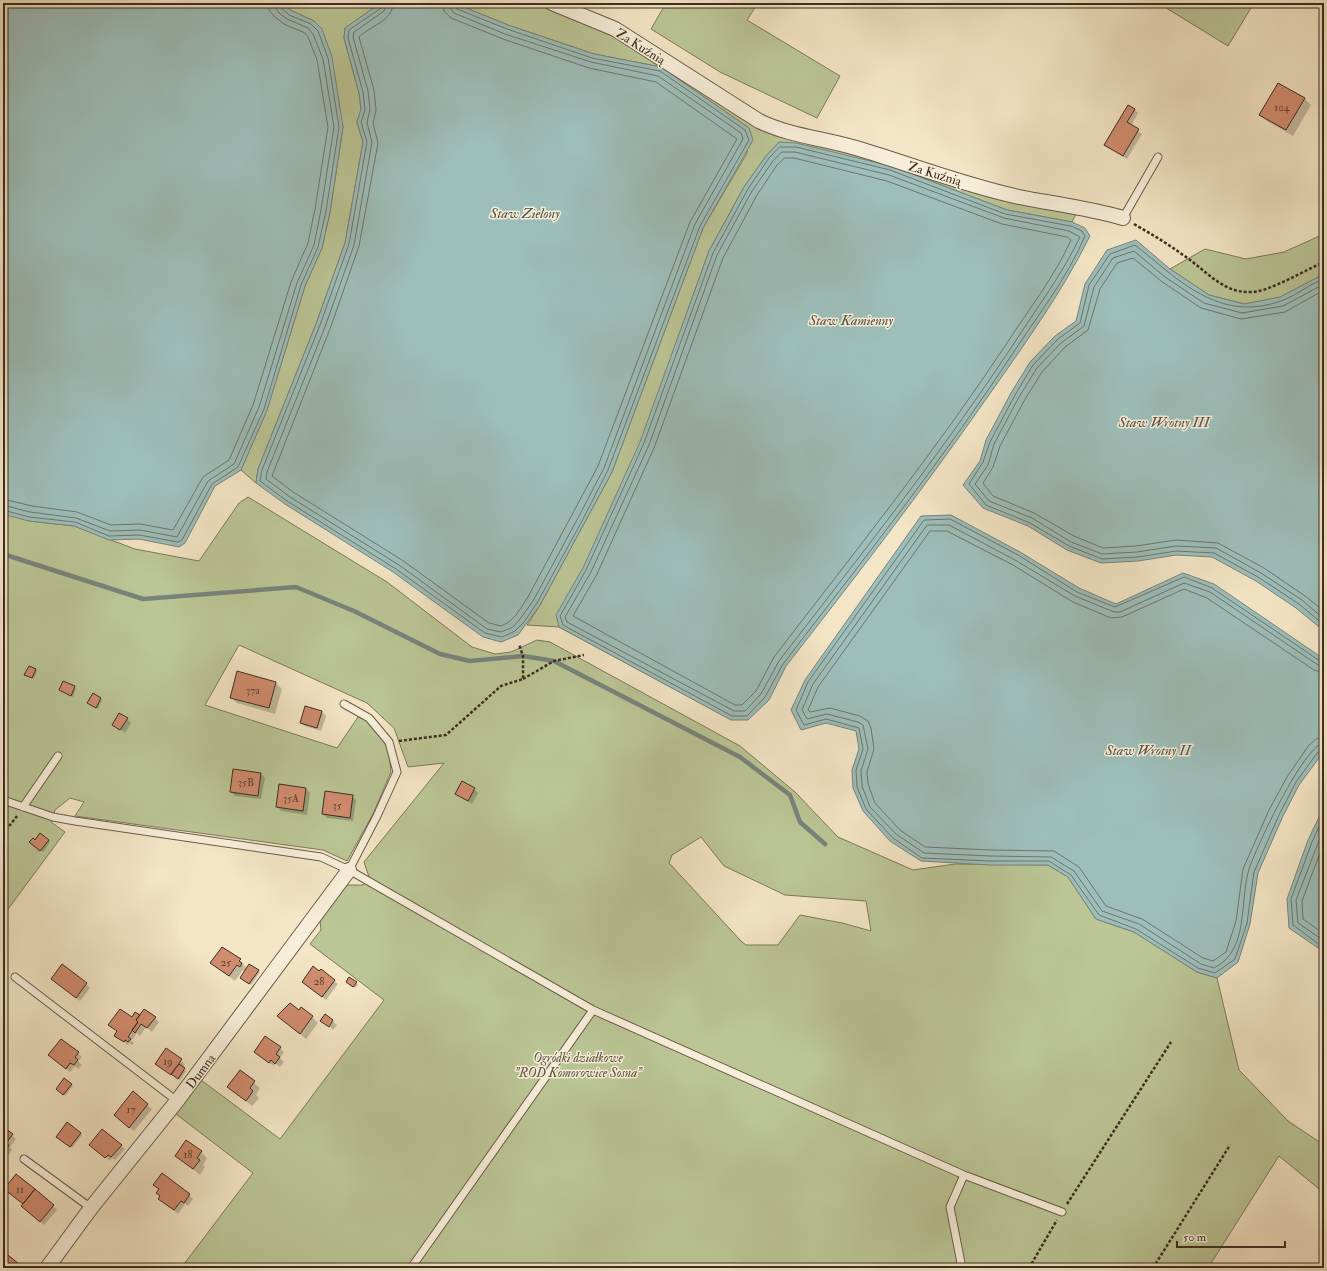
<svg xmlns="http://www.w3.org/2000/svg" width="1327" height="1271" font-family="'IM FELL Double Pica',serif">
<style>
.green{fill:#bbc595;stroke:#7c795a;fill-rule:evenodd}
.water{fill:#9dbeba;stroke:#77847c}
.shadow{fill:#0003}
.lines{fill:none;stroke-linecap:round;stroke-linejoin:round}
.shore{stroke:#6d766d;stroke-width:1}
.stream{stroke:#77847c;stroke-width:4.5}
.building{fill:#d18c6f;stroke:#3d2d20}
.service-casing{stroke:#6a5b49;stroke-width:9}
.minor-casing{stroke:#6a5b49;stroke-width:16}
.path{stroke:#3d2d20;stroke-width:2.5;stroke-dasharray:3 2;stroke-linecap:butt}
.service{stroke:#f7eed9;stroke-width:7}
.minor{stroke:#f7eed9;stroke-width:14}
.labels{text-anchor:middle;stroke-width:3;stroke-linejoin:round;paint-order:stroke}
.number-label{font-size:11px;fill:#624534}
.street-label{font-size:13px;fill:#3d2d20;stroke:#f7eed9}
.park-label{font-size:13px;font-style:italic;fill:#5c533d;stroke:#f7eed9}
.water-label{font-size:14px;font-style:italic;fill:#555146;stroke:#f7eed9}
</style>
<rect width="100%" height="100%" fill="#f3e5c5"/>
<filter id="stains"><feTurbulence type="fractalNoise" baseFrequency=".005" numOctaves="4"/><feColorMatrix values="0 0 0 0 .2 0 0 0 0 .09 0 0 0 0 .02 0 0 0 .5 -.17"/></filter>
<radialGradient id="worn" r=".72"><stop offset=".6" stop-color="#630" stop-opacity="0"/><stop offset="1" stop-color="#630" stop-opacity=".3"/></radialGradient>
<path class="green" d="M281,3h100l-36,25 -1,10 15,55 2,17 -4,12 6,20 -18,101 -29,81 -58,145 -2,14 -15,-13 26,-60 38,-124 17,-38 8,-36 13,-85 -29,-106 -22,-10z
M454,3h88l52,21 158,98 325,90 -5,10 -65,-12 -116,-44 -112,-24 -13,14 -22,31 -35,64 -60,169 68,292 -158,-85 -32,-2 13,-20 72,-133 91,-244 44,-75 2,-25 -88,-61 -67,-13 -86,-29z
M666,3h92l-11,17 93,56 -23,42 -97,-46 -69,-43z
M1158,3h96l-26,43z
M1324,234v40l-45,24 -35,6 -35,-9 -39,-26 35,-20 41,10 38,-7z
M248,497l139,85 85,65 23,7 16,-2 26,-12 13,2 190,104 55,46 43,45 75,33 42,-6 93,1 20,12 28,42 38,13 63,40 20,6 22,92 49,51 36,24v48l-45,-37 -71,112h-1027l72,-95 -77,-59 25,-34 79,59 104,-139 -74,-56 11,-14 -1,-10 26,-35h17l6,-8 -5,-15 80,-99 -36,4 -14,-39 -27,-25 -128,-58 -34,60 132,43 21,-31 6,1 24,26 3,28 -18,42 -26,47 -24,-11 -248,-34 9,-14 -14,-4 -15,12 -4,12 14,10 -62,84v-417l26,22 45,5 61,23 64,12 40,-58zM701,837l23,29 61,29 81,6 5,30 -29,-8 -42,-8 -22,30h-32l-5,-4 -72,-78 3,-8z"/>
<path class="water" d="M3,3h278l11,8 22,10 8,8 10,28 11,70 -13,85 -8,36 -17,38 -38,124 -26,60 -26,16 -30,57 -6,4 -40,-8 -30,1 -35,-14 -45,-5 -26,-7z
M381,3h73l54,22 86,29 67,13 88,61 4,12 -50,88 -91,244 -72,133 -22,30 -17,7 -18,-5 -90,-65 -108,-68 -29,-21 2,-14 58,-145 29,-81 18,-101 -6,-20 4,-13 -2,-16 -15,-55 1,-10z
M779,142l17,1 95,23 116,44 65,12 13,6 5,8c-29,58 -68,112 -106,166 -63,90 -130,177 -198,264l-17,34 -21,20h-17l-172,-93 -3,-12 27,-47 57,-126 69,-191 35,-64 22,-31z
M1136,240l34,29 39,26 35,9 36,-7 44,-23v357l-28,-23 -40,-27 -44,-24 -36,-2 -38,6 -37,2 -34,-13 -39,-24 -45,-18 -20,-23 17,-24 6,-21 25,-47 19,-31 25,-26 21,-15 9,-37 22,-34z
M951,515l69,37 59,36 37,16 67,-31 31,11 110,75v92l-25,34 -16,31 -25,57 -8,51 -12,38 -21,16 -20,-6 -63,-40 -38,-13 -28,-42 -20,-12h-58l-69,-4 -31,-20 -27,-30 -10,-23 -1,-18 7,-21 -3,-18 -30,-8 -25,7 -10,-20 14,-30 116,-164z
M1324,807v145l-35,-24 -2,-29 21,-59z"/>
<path class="shadow" d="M1278,84l27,15 6,6 -18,31 -26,-15 -7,-7z
M1134,109l4,4 -7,13 11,8 -15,25 -22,-14z
M35,670l2,1 -3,8 -8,-4z
M276,683l6,6 -7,25 -38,-11 -6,-6z
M74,687l2,1 -3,9 -13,-7z
M93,695l9,5 -4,9 -8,-4z
M306,708l16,4 4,4 -5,15 -16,-5 -3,-3z
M127,719l4,4 -6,10 -12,-9z
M261,774l4,4 -4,21 -26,-3 -4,-4z
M280,786l26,3 4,4 -3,22 -26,-4 -4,-4z
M474,789l4,4 -6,11 -16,-10z
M352,796l4,4 -3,21 -26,-3 -4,-4z
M48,840l2,2 -7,10 -11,-8z
M240,960l7,9 13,3 -9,13 -9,-6 3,-7 -2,-2 -8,11 -24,-18z
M349,978l9,7 -3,3 -6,-5z
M52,979l34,5 4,4 -10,13z
M334,981l4,3 -12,16 -19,-14z
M3,985l5,4 -5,7z
M299,1011l13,6 6,6 -12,16 -28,-23z
M325,1015l12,10 -4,5 -7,-6z
M140,1016l15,2 4,4 -7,10 -6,-5 -6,9 -3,-3 -6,8 3,2 -2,2 -3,-2 -1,2 -8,-6 -2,-7 -8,-7z
M280,1048l4,4 -4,6 4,4 -4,5 -5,-4 -1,3 -15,-10z
M166,1049l19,15 -2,4 3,3 -6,9 -24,-17z
M78,1053l4,4 -4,4 4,4 -4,4 -3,-3 -5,6 -16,-13z
M240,1071l20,17 -4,7 3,3 -7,8 -24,-19z
M71,1085l2,1 -8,10 -6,-5z
M133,1093l19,16 -18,22 -15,-12z
M3,1125l3,3 -1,2 11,9 -6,8 2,3 -3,5 -6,-4z
M80,1133l2,2 -10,13 -13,-9z
M121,1146l4,3 -10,11 -3,-2 -2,3 -16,-13z
M201,1152l6,6 -4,7 2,2 -5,8 -24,-20z
M189,1195l4,4 -5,7 -3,-2 -7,10 -14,-11z
M53,1206l4,4 -13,15 -18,-15z"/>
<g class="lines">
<path class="shore" d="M382,3l-1,5 -32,22 -1,8 15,54 2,18 -4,12 6,20 -18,102 -29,81 -58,145 -2,11 27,20 109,68 89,64 17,4 13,-6 9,-9 13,-19 45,-82 26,-51 92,-244 49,-86 -4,-10 -85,-59 -68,-13 -85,-29 -50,-20 -3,-6
M387,3l-3,8 -30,21 -1,5 15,54 2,18 -3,14 5,19 -18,103 -29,82 -58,145 -1,7 24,18 109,68 88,64 14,3 12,-5 7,-8 13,-18 45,-83 26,-50 91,-244 48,-85 -2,-6 -83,-57 -67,-14 -86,-28 -51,-21 -4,-5 -1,-5
M393,3c0,18 -23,23 -34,34l15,53 2,20 -3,13 5,20 -19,103 -29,83 -58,147 21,16 109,68 87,63 12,3 8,-4 7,-7 12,-18 70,-131 92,-244 47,-83 -81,-57 -67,-14 -86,-29 -52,-21 -7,-7 -1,-8
M780,147h16l94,23 115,44 66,12 11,5 3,5c-17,40 -44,75 -68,111 -72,110 -154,213 -234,317l-18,33 -18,19h-15l-169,-91 -3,-9 26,-46 58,-127 69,-190 35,-64 21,-31z
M782,152h13l94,23 115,43 65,13 11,6c-18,38 -45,73 -67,108 -72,109 -154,212 -234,316l-18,33 -16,17h-11l-167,-89 -2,-5 26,-45 58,-127 68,-190 35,-64 21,-30z
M785,158h9l93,23 115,43 65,13 4,3c-16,36 -42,69 -64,103 -72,109 -154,211 -233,314l-18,34 -14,14h-7l-162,-89 24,-42 57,-126 69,-190 34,-63 20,-30z
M1324,279c-15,5 -28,17 -43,22 -62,22 -102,-21 -146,-56l-25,9 -21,31 -9,38 -22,16 -25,26 -18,30 -25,47 -7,20 -14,22 17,21 44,18 39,23 33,13 36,-2 38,-6 38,2 44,24 41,27 25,21
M1324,284l-41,22 -41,7 -38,-10 -39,-26 -31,-26 -21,7 -19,29 -10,39 -23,17 -24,25 -18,29 -25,47 -6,21 -13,19 14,17 43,17 39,24 31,12 35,-2 39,-6 40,2 45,25 41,27 22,19
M1324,290l-39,22 -44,7 -40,-11 -40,-27 -28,-23 -16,5 -17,26 -12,41 -23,17 -23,25 -18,29 -24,45 -7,21 -10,16 10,13 41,17 40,23 29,12 33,-2 40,-6 42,3 46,25 41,28 19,15
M3,499l29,7 45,6 34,13 29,-1 33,6 30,-53 26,-17 24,-55 38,-123 17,-39 7,-34 13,-82 -11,-67 -9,-23 -3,-4 -21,-9 -10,-8 -5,-6 -1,-7
M3,505l27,7 46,6 34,13 30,-1 37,7 31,-56 26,-17 25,-57 38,-124 17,-38 7,-35 13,-83 -11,-68 -10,-25 -5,-6 -21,-9 -9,-7 -4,-9
M3,510l26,7 46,5 34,14 30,-1 39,7 4,-2 30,-56 26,-17 26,-58 37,-124 17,-38 8,-36 13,-84 -11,-69 -10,-27 -7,-7 -22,-9 -9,-8 -1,-4
M1324,662l-4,-1 -108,-73 -28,-11 -69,30 -38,-15 -59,-37 -68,-36 -26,1 -116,162 -12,28 8,15 22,-6 33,9 4,21 -7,21 1,17 9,22 27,29 29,20 68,3h59l22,14 28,40 37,14 62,39 17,5 20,-14 12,-36 7,-51 25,-57 17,-33 22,-30 6,-4
M1324,667l-6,-2 -108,-73 -26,-9 -64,29h-6l-39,-16 -60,-36 -66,-35h-22l-114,159 -11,26 5,9 20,-5 31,8 5,3 5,24 -7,22 1,15 8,21 26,27 28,19 66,3 61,1 23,14 28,40 37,13 62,40 13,4c36,-18 25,-67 35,-99 7,-21 55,-125 75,-126
M1324,673l-10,-3 -107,-72 -23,-9 -62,28 -11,1 -38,-16 -60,-37 -66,-34h-17l-112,156 -10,23 2,2 20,-4 30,8 8,5 3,7 3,21 -7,23 1,12 7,19 25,27 25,17 66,3 63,1 25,16 27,39 36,13 61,39 10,3 13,-9 10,-31 7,-52 26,-59 18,-33 22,-32 7,-6 8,-2
M1324,816l-12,26 -21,57 2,26 31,23
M1324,828l-28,72 2,23 26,18
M1324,842l-22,59 1,18 21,15"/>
<path class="stream" d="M3,554l140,45 153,-12 58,24 86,43 30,7 53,-5 31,5 186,96 50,38 10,27 25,22"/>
</g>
<path class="building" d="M1278,83l27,15 -19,32 -27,-15z
M1128,105l7,4 -8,13 12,7 -16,27 -19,-11z
M29,666l7,3 -4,9 -8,-3z
M237,671l39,11 -7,26 -39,-10z
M63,681l12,5 -4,10 -12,-6z
M93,693l8,5 -5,10 -9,-5z
M305,706l17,5 -5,17 -17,-5z
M119,713l9,5 -8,12 -8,-5z
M233,769l28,4 -3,23 -28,-4z
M462,781l13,7 -7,13 -13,-7z
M279,784l27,4 -3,23 -27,-4z
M325,791l28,4 -3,23 -28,-4z
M40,833l9,7 -9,11 -11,-9 4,-4 2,2z
M222,947l19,12 -2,2 3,2 -2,4 -3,-2 -8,11 -19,-13z
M62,964l25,19 -11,15 -25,-19z
M249,964l10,6 -10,14 -9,-6z
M313,966l6,5 2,-2 14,11 -13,17 -20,-15z
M349,977l8,5 -4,5 -7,-5z
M290,1003l9,7 2,-3 12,9 -13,18 -23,-18z
M120,1009l12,8 3,-5 5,3 -4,5 2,2 -10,15 3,2 -3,3 -3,-2 -1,2 -10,-6 3,-5 -9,-6z
M144,1009l12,8 -9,11 -6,-4 -6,9 -3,-3 6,-8 -2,-2z
M325,1014l8,6 -4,7 -9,-6z
M265,1036l16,11 -5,7 4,3 -5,7 -4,-4 -2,3 -15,-11z
M61,1039l18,13 -4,5 3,3 -4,5 -4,-2 -4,6 -18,-14z
M166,1048l16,11 -11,16 -16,-11z
M179,1064l6,4 -7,11 -7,-5z
M240,1070l15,11 -5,7 3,3 -7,10 -19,-14z
M64,1078l8,6 -9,11 -7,-6z
M133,1091l15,13 -19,24 -15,-13z
M67,1122l14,11 -11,14 -14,-10z
M3,1127l10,7 -7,9 3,2 -5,7z
M102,1129l20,16 -11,12 -3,-2 -3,3 -16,-13z
M186,1140l16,11 -5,7 3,2 -7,9 -18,-13z
M162,1173l28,21 -6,9 -3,-2 -7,9 -16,-11 2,-3 -4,-3 3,-4 -6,-4z
M16,1174l19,15 -12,15 -19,-15z
M35,1189l19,16 -14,17 -19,-16z
M3,1251l16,13 -3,4h-13z"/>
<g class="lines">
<defs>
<path id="service" d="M1123,218l35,-61
M344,704l25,14 20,24 8,30 -20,44 -28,54
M3,800l50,17 22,4 246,36 28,13 244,140 371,165 98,37
M23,807l35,-51
M15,977l162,124
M24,1159l67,49
M411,1268l182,-258
M962,1268l-12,-61 14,-32"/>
<path id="minor" d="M552,3l63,26 144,92c31,15 64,17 97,27 54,16 107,37 163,49 35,7 70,11 104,21
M47,1268l44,-60 86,-107 172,-231"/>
</defs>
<use href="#service" class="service-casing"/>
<use href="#minor" class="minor-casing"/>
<path class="path" d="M1134,224c17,10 33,19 49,31 26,17 44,45 80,35 21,-7 41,-19 61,-28
M523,679l31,-18 30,-6
M399,741l47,-6 55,-49 22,-7v-23l-4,-12
M3,834l14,-18
M1067,1204l104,-162
M1029,1268l28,-48
M1153,1268l77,-123"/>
<use href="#service" class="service"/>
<use href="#minor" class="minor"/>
</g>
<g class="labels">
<g class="number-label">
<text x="1282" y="111">104</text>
<text x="253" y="694">37a</text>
<text x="246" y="786">35B</text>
<text x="291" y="802">35A</text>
<text x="337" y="809">35</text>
<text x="226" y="966">25</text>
<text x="319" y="985">28</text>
<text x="168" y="1065">19</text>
<text x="131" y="1113">17</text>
<text x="188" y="1158">18</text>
<text x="20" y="1193">11</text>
</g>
<g class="street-label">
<text transform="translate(641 46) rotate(32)" y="5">Za Kuźnią</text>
<text transform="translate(935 173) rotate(17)" y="5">Za Kuźnią</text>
<text transform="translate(200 1071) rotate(-53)" y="5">Dumna</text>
</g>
<g class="park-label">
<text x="578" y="1062">Ogródki działkowe<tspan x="578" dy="15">"ROD Komorowice Sosna"</tspan></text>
</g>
<g class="water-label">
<text x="525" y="218">Staw Zielony</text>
<text x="851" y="325">Staw Kamienny</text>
<text x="1164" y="427">Staw Wrotny III</text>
<text x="1148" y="755">Staw Wrotny II</text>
</g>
</g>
<rect width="1327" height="1271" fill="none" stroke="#f3e5c5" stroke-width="16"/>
<rect x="4" y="4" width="1319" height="1263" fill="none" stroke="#3d2d20" stroke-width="2"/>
<rect x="8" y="8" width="1311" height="1255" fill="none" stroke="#3d2d20"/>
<path d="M1177 1241v6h108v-6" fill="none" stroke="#3d2d20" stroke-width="2"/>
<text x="1183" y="1241" font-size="12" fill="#3d2d20" stroke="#f7eed9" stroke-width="3" paint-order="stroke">50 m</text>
<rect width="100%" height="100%" filter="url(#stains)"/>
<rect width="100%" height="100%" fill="url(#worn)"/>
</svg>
